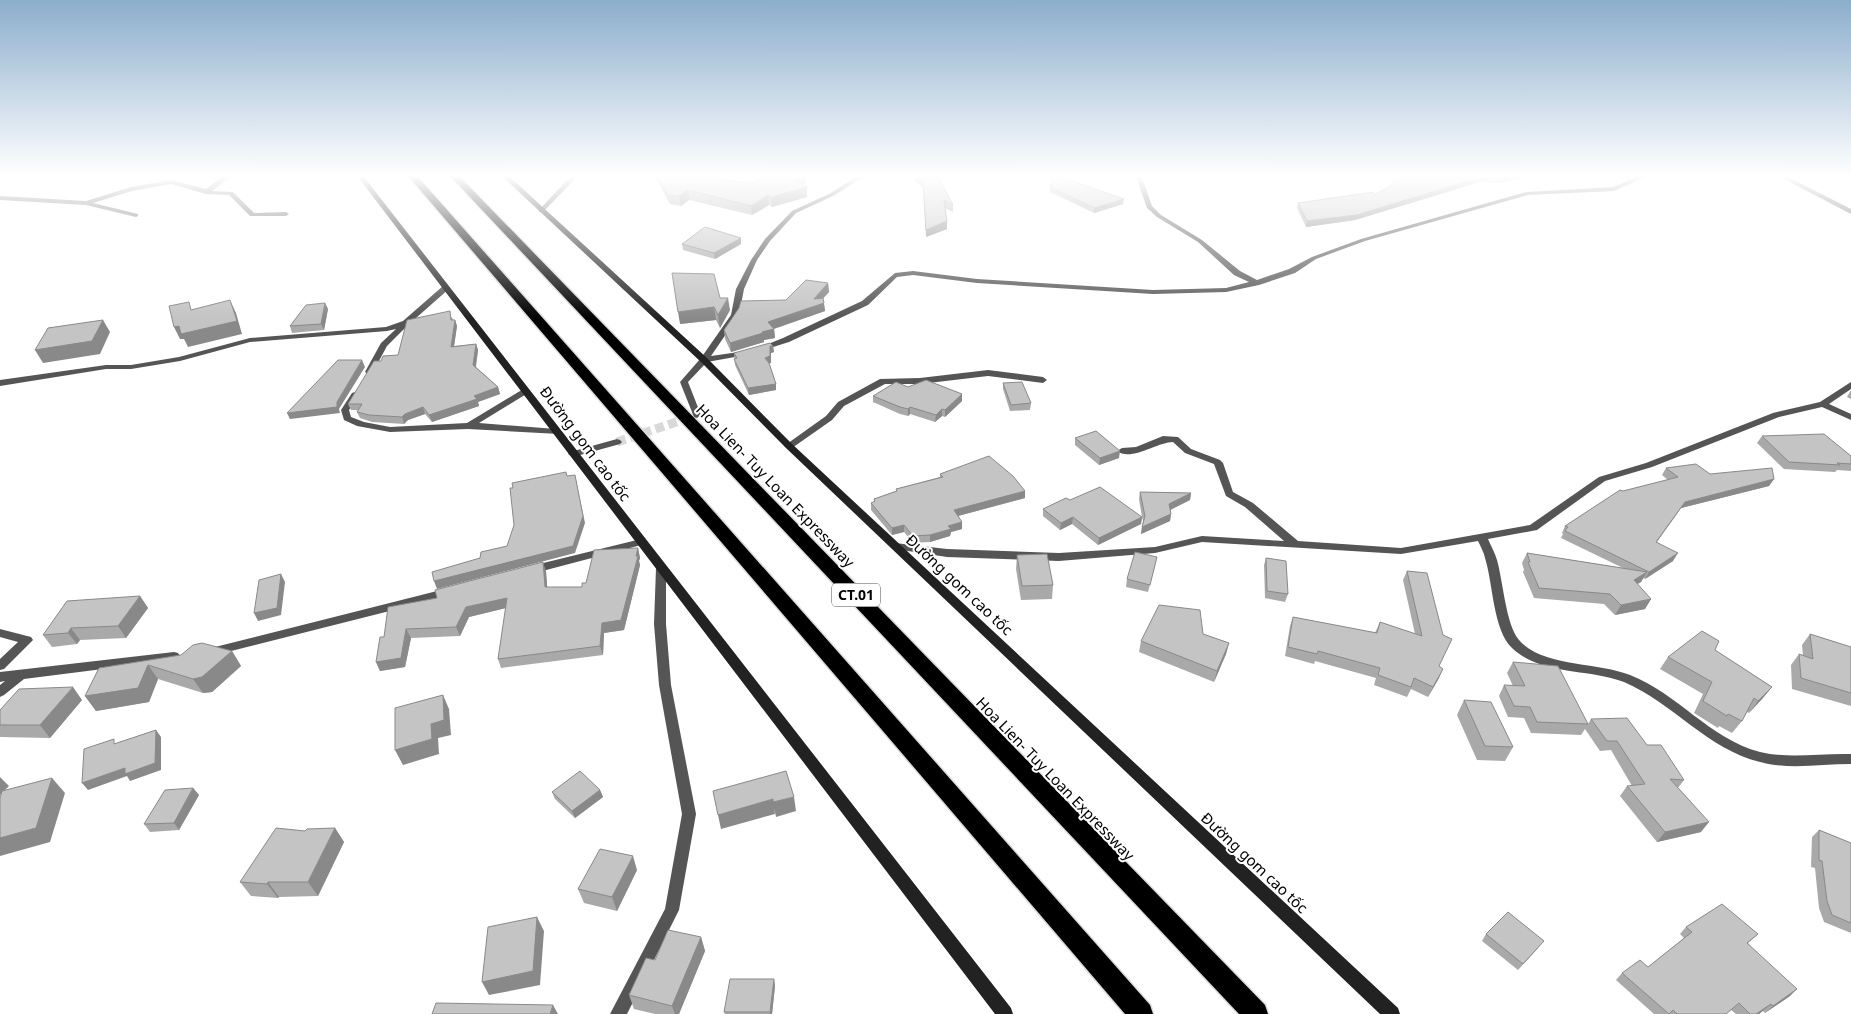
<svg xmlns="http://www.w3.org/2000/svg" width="1851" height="1014" font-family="'Noto Sans',sans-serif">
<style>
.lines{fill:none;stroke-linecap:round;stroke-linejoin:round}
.minor-tunnel{stroke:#d9d9d9;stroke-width:9;stroke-dasharray:9 4.5;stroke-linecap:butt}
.motorway-casing{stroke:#dbdbdb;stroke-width:3}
.minor{fill:#555;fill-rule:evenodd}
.secondary{fill:#222;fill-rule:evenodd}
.motorway{fill:#000;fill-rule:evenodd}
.wall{fill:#a9a9a9}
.shaded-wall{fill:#898989}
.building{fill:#c4c4c4;stroke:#898989}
.labels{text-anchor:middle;stroke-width:4;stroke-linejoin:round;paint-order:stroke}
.shield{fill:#fff;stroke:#4c4c4c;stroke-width:1}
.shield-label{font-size:14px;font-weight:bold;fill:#000}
.street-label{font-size:15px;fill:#000;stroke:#fff}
</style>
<rect width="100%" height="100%" fill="#fff"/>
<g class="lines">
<path class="minor-tunnel" d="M617,442l74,-25"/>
<defs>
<path id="motorway" d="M409,177h9l732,828 3,9h-28z
M451,177h9l805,828 3,9h-29z"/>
</defs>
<use href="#motorway" class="motorway-casing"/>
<path class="minor" d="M222,177h8l-18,14 21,1 21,21 32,-1 3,2 -3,2h-36l-21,-21 -23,-1 -35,-10 -39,7 -39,12 45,11v2l-2,1 -50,-12 -86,-5v-4l86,5 45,-14 40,-7 35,9z
M570,177h7l-34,35h-4v-2z
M856,177h8l-31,19 -37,17 -26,28 -13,19 -13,29 -5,26 -28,41 35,-5 4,2 -4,2 -39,7 -19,20 13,33 -4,3 -3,-1 -14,-35 21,-24 30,-43 5,-26 15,-29 14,-21 27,-28 37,-17z
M1136,177h6l10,29 9,9 41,25 38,31 17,9 32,-11 23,-12 49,-18 165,-47 87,-5 24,-10h9l-32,14 -86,4 -163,46 -49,18 -21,14 -36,12 -33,7 -73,2 -176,-11 -64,-8 -16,2 -29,28 -79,37 -29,9 -4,-2 27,-11 79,-37 33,-28 18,-2 64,8 176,11 73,-2 23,-6 -15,-7 -36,-33 -41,-25 -10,-9z
M1780,177h8l63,32v5z
M443,286h3l4,2 -42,37 -21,21 -14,26 -4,3 -4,-3 16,-29 15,-14 -9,2 -137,11 -70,19 -49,8h-25l-106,17v-6l106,-15h25l48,-8 71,-19 136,-11 17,-6z
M988,370l55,7 4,3 -4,3 -55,-7 -68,8h-35l-41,22 -12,14 -40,28 -3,1 -5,-3 42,-30 12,-14 42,-23 40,-1z
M1851,382v7l-22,15 22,10v6l-29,-13 -43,10 -127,50 -47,14 -68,49 -49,9c3,7 7,14 9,21 6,21 9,65 22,80 23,27 79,22 111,35 47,18 80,64 130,77 29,7 61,1 91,2v10c-30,0 -62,6 -91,-2 -53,-13 -87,-59 -136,-80 -36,-14 -82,-6 -112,-34 -19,-18 -19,-65 -27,-90 -1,-5 -4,-11 -7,-17l-77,13 -199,-12 -47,11 -96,8 -112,-4 -52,-8 -5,-3 5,-3 52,6 112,4 96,-6 47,-11 82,5 -39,-34 -19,-11 -12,-32 -29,-11 -12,-11c-16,0 -42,20 -56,9l5,-3 14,-1 27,-11 15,1 13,12 29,11 3,3 10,29 20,11 45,38 103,7 129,-23 69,-48 47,-14 127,-50 47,-11z
M525,388l4,3 -1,2 -49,30 77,6 5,3 -2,2 -91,-5 -78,3 -33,-6 -13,-6 -3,-10 11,-17 3,-1 4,3 -10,15 2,7 13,5 26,5 77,-4z
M617,439l3,1 2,2 -2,2 -47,13 -5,-3 2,-2z
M641,539l5,3 -1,2 -114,30 -4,-1 -1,-3 1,-3 4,-1z
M661,564l5,4v56l5,61 25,129 -17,96 -52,104h-17l55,-105 17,-95 -23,-129 -5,-61 2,-56z
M449,588l4,1 2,3 -2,3 -242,61 -4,-1 -2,-3 2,-3 4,-1z
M0,629l31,8 2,3 -29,29 -4,1v-11l18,-17 -18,-5z
M174,652l4,1 2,3 -2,3 -4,1 -150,19 -20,16 -4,2v-12l5,-4 -5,1v-10z"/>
<path class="secondary" d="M358,177h6l647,831 2,6h-18z
M503,177h7l197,181 85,86 606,564 2,6h-20l-594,-566 -85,-86z"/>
<use href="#motorway" class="motorway"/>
</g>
<path class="wall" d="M655,177h55l38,6 21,-6h37v6l-3,2 4,2v10l-35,10 -3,-2 -17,10 -63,-15 -8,6 -11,-2z
M910,177h28l15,28v7l-8,-4 2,21 -21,8 -3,-49z
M1395,177h131l-27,6 -19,-1 -125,38 -49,7 -9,-19 1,-5 76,-8 17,-9z
M1050,187l74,12 -1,5 -29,9 -44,-21z
M682,244h59l-26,15 -32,-9z
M828,283l1,9 -6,6 2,13 -51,18 1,9 -11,2v2l-33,10 -6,-13 -1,-9 62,-30z
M720,298l10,12 -10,18 -4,-8 -36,4z
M325,303l3,6 -4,21 -32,3 -2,-7z
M452,317l1,3h2l2,6 -3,20 22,-2 2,6 -2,17 22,20 2,7 -22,8 1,4 -47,16 -7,-8 -17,6 -4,4 -32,-2 -12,-4 -3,-6 1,-2h-7l-3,-6 50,-49z
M773,346l1,6 -3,1v10h-2l7,21v6l-27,5 -14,-30 -1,-12z
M1003,383l28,20 -1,7 -20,1 -7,-22z
M908,387l54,14 -17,16 -3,-1 -7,6 -25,-8 -2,2 -8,-2 -27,-12v-6z
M1851,390v9l-4,-2z
M1762,436l89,20v15l-14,-1 -2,2 -51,-3 -27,-26z
M1075,438l44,20 -20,7 -24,-20z
M1666,468l44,6 64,5 -5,7 -88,22 -24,34 16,19 -28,18 -2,-1 -2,4 -4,2 14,15 -6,10 -30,6 -11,-11 -70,-6 -11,-26 1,-2 -2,-7 5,-10 96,15 -62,-30 2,-4 -1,-1 3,-7 58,-35 45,-11 -6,-5z
M940,474l85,24 -67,18 4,6v7l-11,3 -1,4 -20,6 -17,1 -9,-11 -12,3 -21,-25v-7l3,-1v-3l22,-8v-2l44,-12z
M1140,492l51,1 -1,7 -20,10 1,4 -1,7 -29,13 2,-13 -1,-4 -1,7 -43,21 -26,-21 -12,6 -17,-14v-7l99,8 -3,-18z
M638,548l2,10 -1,3 1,4 -16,65 -20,3 -1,22 -102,13 -3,-9 8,-51 -37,9 -9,19 -49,2 -6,29 -25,4 -4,-9 8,-25 53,-39 109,-27 1,16h35l4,-4z
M1017,555l36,30 -1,14 -31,1 -5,-31z
M1157,557l-9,35 -22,-5 1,-8z
M1266,558l22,36 -3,8 -20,-4 -1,-33z
M1407,571l32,95v12l-11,19 -17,-8 -4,8 -33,-12 2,-7 -61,-17 -1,3 -29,-8 5,-30 3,-9 82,16 5,-11 35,12 -12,-54z
M140,596l8,12 -22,30 -46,2 -3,4 -25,3 -9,-12z
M1203,634l26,9 -3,11 -12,28 -75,-30 2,-11z
M1810,634l41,13v59l-59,-17 -1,-24 8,-11 4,1 -1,-10z
M1715,650l57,37 -10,12 -13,14 -2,-1 -5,9 -10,12 -13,-7 -1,2 -24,-15 9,-19 -43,-25 8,-12z
M232,651l9,15 -29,26 -9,1 -45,-14 -9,23 -53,9 -11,-15 14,-28z
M1513,662l75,62 3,-5 56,26 37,35 -6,8 23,44 -44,10 -37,-46 7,-10h5l-21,-36 -11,1 -15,-22 -4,6 -50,-2 -7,-15 -16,-1 -9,-21 5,-11 9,1 -6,-13z
M82,700l-32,38 -50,-1v-27z
M1464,700l49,47 -8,14 -28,-1 -20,-45z
M193,788l6,7 -20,35 -29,2 -6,-8z
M600,790l3,7 -28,21 -20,-19 -3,-7z
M335,828l9,14 -26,54 -39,1 -1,1 -27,-2 -11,-14 65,-51z
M1819,830l32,13v90l-27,-11 -5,-14 -4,-40 -4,-1 1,-30z
M637,870l-20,41 -33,-8 -6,-14z
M1686,927l72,7 -10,9 42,53 -25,17 -2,-2 -4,3h-23l-5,-4 -5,4h-72l-38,-34 6,-7 26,-6 36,-29 -4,-4z
M1486,934l52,14 -20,22 -36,-29z
M701,937l4,14 -26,63h-24l-21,-5 -5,-14 26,-35z
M774,979l1,7 -3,28h-47l-1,-2z"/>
<path class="shaded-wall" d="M800,177h6v6l-11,7 -1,-10z
M1482,177l-2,5 -125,38 -49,7 1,-6z
M1501,177h25l-27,6z
M807,187v10l-35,10 -1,-10z
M688,190l1,10 -8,6 -2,-10z
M768,195l1,10 -17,10 -1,-9z
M1124,199l-1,5 -29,9v-5z
M947,221v8l-21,8v-7z
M741,238v6l-26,15 -1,-6z
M828,283l1,9 -13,14 8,-3 1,8 -52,18h1l1,9 -11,2v2l-33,10 -1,-9 32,-11 6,-10 46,-23z
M728,298l2,12 -10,18 -2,-13z
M230,300l6,13 6,21 -54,13 -4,-8h-4l-6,-12z
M325,303l3,6 -4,21 -3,-6z
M714,307l2,13 -36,4 -2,-12z
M103,320l7,12 -10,22 -57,9 -8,-13z
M455,320l2,6 -4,27 -2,-6z
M476,344l2,6 -3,21 -2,-6z
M770,346h3l1,6 -3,1v10l-5,1 -1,-6z
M362,360l3,7 -26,42 1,4 -50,6 -3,-6 50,-11z
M776,384v6l-27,5 -1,-7z
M498,387l2,7 -22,8 1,4 -47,16 -3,-7 45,-19z
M962,394v7l-17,16v-7z
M423,407l2,7 -17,6 -4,4 -2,-7 3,-3z
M910,407v7l-2,2v-7z
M942,409v7l-7,6 1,-7z
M1120,451l-1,7 -20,7 1,-7z
M575,475l10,48 -10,30 -138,36 -3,-8 149,-65z
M1774,479l-5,7 -88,22 -29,41 33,-47z
M1025,491v7l-71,19v-7z
M1191,493l-1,7 -22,11 1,-7z
M1171,514l-1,7 -29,13 1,-7z
M1073,517l-1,7 -12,6 1,-7z
M1142,517l-1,7 -43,21 1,-7z
M962,522v7l-11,3 -1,4 -20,6v-7l18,-9z
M904,525v7l-12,3v-7z
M638,548l2,10 -1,3 1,4 -16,65 -20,3 -1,22 -3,-9 2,-23 34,-67z
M1678,553l-5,8 -28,18 4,-7z
M543,562l3,9 2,26 -3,-10z
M1647,572l-6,10 -13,8 6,-10z
M281,574l4,8 -4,33 -23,6 -4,-8z
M140,596l8,12 -22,30 -8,-12z
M507,598l3,9 -41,10 -9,19 -4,-9 10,-20z
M1651,599l-6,10 -30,6 6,-10z
M71,628l9,12 -3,4 -9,-11z
M406,629l5,9 -6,29 -25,4 -4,-9z
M1229,643l-3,11 -12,28 3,-11z
M232,651l9,15 -29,26 -9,1 -10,-14z
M148,665l10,14 -9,23 -53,9 -11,-15z
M1443,669l-4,9 -11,19 5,-10z
M73,687l9,13 -32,38 -10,-13z
M1772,687l-10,12 -13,14 9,-12z
M443,695l6,14 2,26 -13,3 1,16 -36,11 -8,-15 36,-26z
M156,730l5,7v33l-31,11 -3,-5 -39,14 -6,-7z
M0,777l9,9 -9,9z
M52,778l13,15 -15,49 -50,14v-18z
M193,788l6,7 -20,35 -5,-7z
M600,790l3,7 -28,21 -3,-7z
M794,797l2,14 -20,6 -3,-15z
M773,799l2,15 -54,15 -3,-14z
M1709,822l-8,10 -44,10 8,-10z
M335,828l9,14 -26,54 -10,-14z
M633,856l4,14 -20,41 -5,-14z
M268,882l11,15 -1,1 -11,-14z
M537,917l7,14 -4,54 -51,10 -7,-13z
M701,937l4,14 -26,63h-4l-3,-8z
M774,979l1,7 -3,28h-2z
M1797,989l-7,7 -25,17 8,-7z
M1771,1004l-12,10h-3z
M553,1005l5,9h-8z"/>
<path class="building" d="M658,177h52l38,6 21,-6h31l-6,3 13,7 -36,10 -3,-2 -17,11 -63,-16 -9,6 -11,-1z
M918,177h20l15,28 -9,-5 3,21 -21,9 -3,-49z
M1054,177h7l63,22 -30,9 -44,-21z
M1395,177h86l-124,38 -50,6 -9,-18 76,-11v3l17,-9z
M705,227l36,11 -27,15 -32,-9z
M672,273l42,1 6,24h8l-10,17 -4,-8 -36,5z
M806,280l22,3 -14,16 9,-1 1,5 -56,19 6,7 -12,3 1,1 -33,10 -6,-13 15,-22 2,-7 45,-1z
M230,300l7,21 -56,13 -2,-8 -5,1 -5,-21 20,-4 2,8z
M325,303l-4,21 -31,2 16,-21z
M450,311l1,9h4l-4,27 25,-3 -3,21 25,22 -24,9 3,3 -48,16 -6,-8 -18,7 -3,3 -33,-2 -12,-3 5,-8h-14l26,-43h7l2,-5 15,-1 9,-35z
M103,320l-11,21 -57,9 13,-22z
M770,343l3,3h-3v10l-5,2 4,5 7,21 -28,4 -14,-29 3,-1 -3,-5z
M338,360h24l-25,42v5l-50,6z
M926,380l36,14 -17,16 -3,-1 -6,6 -26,-8 -2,2 -8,-2 -27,-11 23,-14 12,5z
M1022,382l9,21 -20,2 -8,-22z
M1096,431l24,20 -20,7 -25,-20z
M1824,434l27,22v8l-14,-1 3,2 -51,-3 -27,-26z
M989,456l24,20 12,15 -71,19 8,12 -14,4 3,3 -21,6 -17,1 -9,-11 -12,3 -21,-25 4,-2 -1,-2 23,-8 -1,-2 47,-12 -3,-3z
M1696,464l14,10 62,-6 2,11 -89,23 -29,40 22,11 -29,19 -84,-41 3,-4 -3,-1 55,-36 3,1 55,-14 -12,-9z
M566,472l1,4 8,-1 8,41 -10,30 -139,35 -2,-9 48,-14 1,-6 26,-6 7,-21 -4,-37h3l-1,-5z
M1100,487l42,30 -43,21 -26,-21 -12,6 -18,-14 23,-11 4,2z
M1140,492l51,1 -22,11 2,10 -29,13 3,-11z
M638,548l-2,8h2l-17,64 -19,3 -2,23 -102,13 9,-61 -41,9 -10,20 -50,2 -5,29 -25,4 4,-25h4l4,-30 49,-9 -2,-8 108,-28 2,25h37v-4h4l8,-33z
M1135,552l22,5 -7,28 -23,-6z
M1527,553l120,19 -13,8 17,19 -30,6 -11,-11 -71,-6 -11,-26h2z
M1047,554l6,31 -31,1 -5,-31z
M1266,558l20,3 2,33 -21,-3z
M1407,571l20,2 16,62 9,4 -13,27 4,3 -10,18 -19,-9 -3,9 -33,-12 2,-7 -62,-17 -1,3 -29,-7 5,-30 84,16 3,-11 42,14z
M281,574l-4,34 -23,5 5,-33z
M140,596l-22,30 -47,2 -3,5 -25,2 24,-34z
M1159,605l41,5 3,24 26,9 -12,28 -76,-30z
M1702,631l17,10 -4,9 57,37 -14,14 -4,-3 -12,23 -14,-7 -1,2 -24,-15 9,-19 -44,-25z
M1810,634l41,13v46l-50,-15 -2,-24 14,5z
M202,643l30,8 -30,26 -9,2 -45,-14 -10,23 -53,8 14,-28 82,-13 12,-10z
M1513,662l45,4 30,58 -51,-2 -7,-15 -16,-1 -10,-21 21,1z
M73,687l-33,38h-40v-15l19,-21z
M443,695l1,25 -13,4 1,15 -37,11v-42z
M1464,700l27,2 22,45 -28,-1z
M1627,718l20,27h14l23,35 -14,-1 39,43 -44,10 -38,-46 18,-2 -28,-43h-10l-16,-22z
M156,730l-1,33 -30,11v-6l-43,15 2,-34 30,-10v5z
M580,771l20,19 -28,21 -20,-19z
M786,771l8,26 -21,5v-3l-55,16 -5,-24z
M52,778l-16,50 -36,10v-40l2,-7z
M193,788l-19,35 -30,1 21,-34z
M276,828l29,3 2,-2 28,-1 -27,54h-40l-1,2 -27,-2z
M1819,830l32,13v80l-19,-8 -5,-14 -5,-40 -3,-1z
M600,849l33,7 -21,41 -34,-8z
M1722,904l36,30 -11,9 50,46 -24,17 -2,-2 -15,10h-6l-11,-11 -13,11h-49l-4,-4 -4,4 -47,-41 18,-13 8,7 44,-35 -6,-5z
M1508,912l36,29 -21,23 -37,-30z
M537,917l-4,54 -51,11 6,-55z
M668,930l33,7 -29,69 -43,-11 17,-37 9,2z
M730,979h44l-4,33h-46z
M436,1003l117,2 -3,9h-118z"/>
<linearGradient id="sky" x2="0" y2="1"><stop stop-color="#8cadcc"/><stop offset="0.55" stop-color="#fff"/><stop offset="1" stop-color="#fff" stop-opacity="0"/></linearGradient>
<rect width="1851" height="319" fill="url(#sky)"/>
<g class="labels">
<rect class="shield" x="832" y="583.5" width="48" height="23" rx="4"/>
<g class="shield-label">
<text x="856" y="600">CT.01</text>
</g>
<g class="street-label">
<text transform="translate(585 444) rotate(53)" y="5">Đường gom cao tốc</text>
<text transform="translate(775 486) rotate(46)" y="5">Hoa Lien- Tuy Loan Expressway</text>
<text transform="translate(959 585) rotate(43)" y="5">Đường gom cao tốc</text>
<text transform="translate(1055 779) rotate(46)" y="5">Hoa Lien- Tuy Loan Expressway</text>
<text transform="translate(1254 863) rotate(43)" y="5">Đường gom cao tốc</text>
</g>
</g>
</svg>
